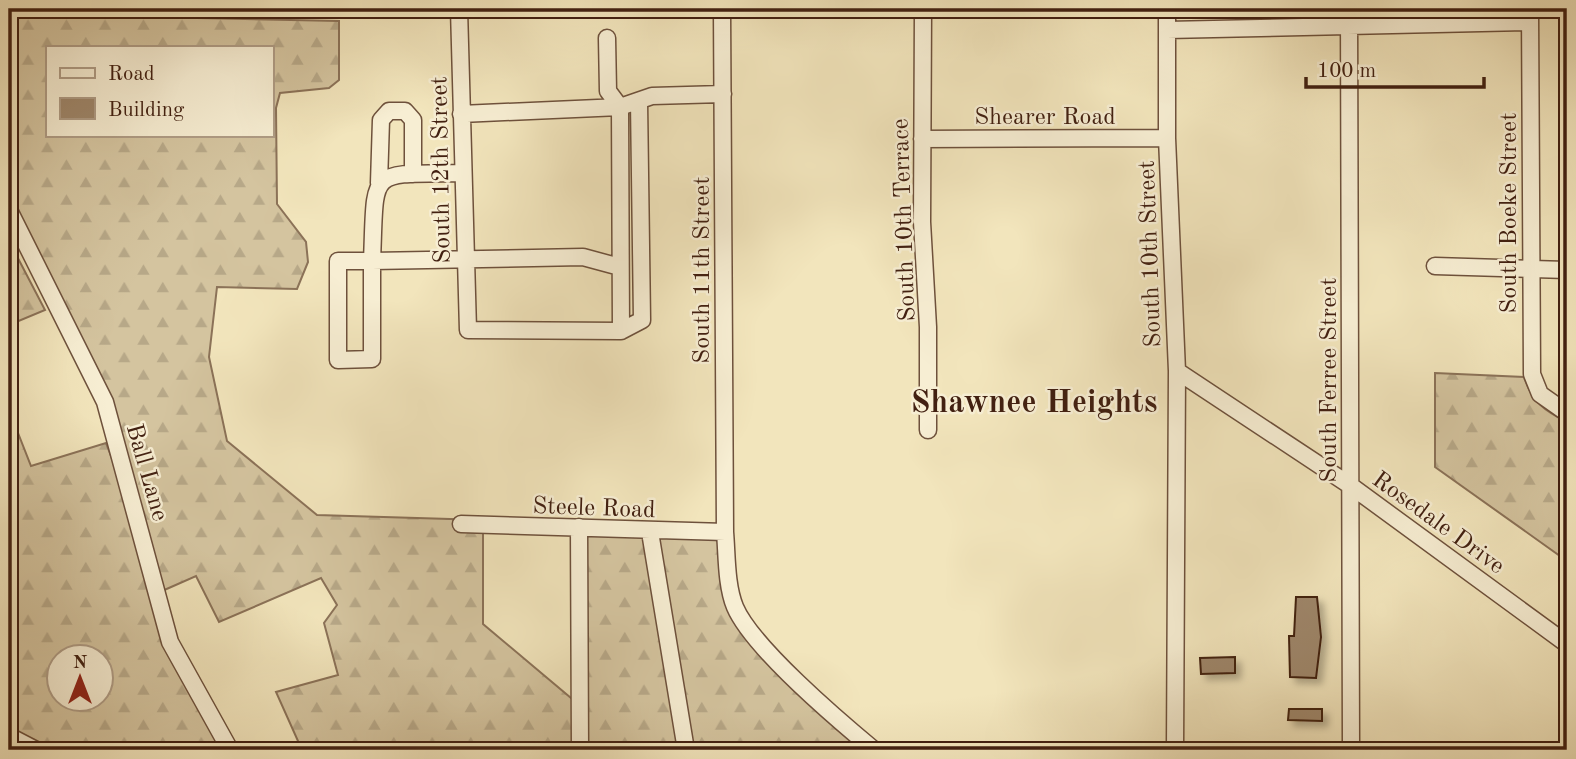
<svg xmlns="http://www.w3.org/2000/svg" width="1576" height="759" font-family="'Old Standard TT',serif">
<style>
.forest{fill:url(#forest-firs);stroke:#8b7258;stroke-width:2;fill-rule:evenodd}
.building{fill:#9e866a;stroke:#422011;stroke-width:2;filter:url(#shadow)}
.lines{fill:none;stroke-linecap:round;stroke-linejoin:round}
.minor-casing{stroke:#6e513c;stroke-width:19}
.minor{stroke:#f7eed3;stroke-width:16}
.labels{text-anchor:middle;stroke-width:5;stroke-linejoin:round;paint-order:stroke}
.street-label{font-size:24px;fill:#422011;stroke:#f7eed3}
.district-label{font-size:32px;font-weight:bold;fill:#422011;stroke:#f7eed3}
</style>
<defs>
<pattern id="forest-firs" width="22" height="20" patternUnits="userSpaceOnUse" patternTransform="scale(1.75)"><rect width="22" height="20" fill="#d4c49f"/><path d="M5 1l3.5 6h-7zM16 11l3.5 6h-7z" fill="#b7a888"/></pattern>
<filter id="shadow"><feDropShadow dx="5.5" dy="5.5" stdDeviation="3.5" flood-color="#0004"/></filter>
</defs>
<rect width="100%" height="100%" fill="#f2e5bc"/>
<filter id="stains"><feTurbulence type="fractalNoise" baseFrequency=".00286" numOctaves="4"/><feColorMatrix values="0 0 0 0 .2 0 0 0 0 .09 0 0 0 0 .02 0 0 0 .5 -.17"/></filter>
<radialGradient id="worn" r=".72"><stop offset=".6" stop-color="#630" stop-opacity="0"/><stop offset="1" stop-color="#630" stop-opacity=".3"/></radialGradient>
<path class="forest" d="M9,14l330,7v59l-10,8 -49,5 -4,15 1,96 29,38 2,20 -11,27 -80,-2 -8,70 18,84 90,74 166,5v104l88,74 12,1 4,-162 5,-3 122,5 5,3 8,58 142,150h-567l-26,-58 62,-17 -14,-52 13,-18 -16,-27 -102,44 -23,-46 -34,15 -55,-195 -98,-195zM47,47h224v88h-224z
M9,241l36,69 -36,15z
M1435,373l89,4c8,25 21,34 43,45v139l-132,-94z
M9,410l22,56 75,-23 22,58 14,60 83,189h-178l-38,-20zM60,658h42v42h-42z"/>
<path class="building" d="M1296,597h21l4,40 -5,41 -26,-1 -1,-41h5z
M1235,657v16l-34,1 -1,-16z
M1289,709h33v12l-34,-1z"/>
<g class="lines">
<defs>
<path id="minor" d="M459,9l9,321 153,1 21,-11 -3,-219
M722,9l3,523c2,23 1,53 10,75 17,40 104,114 139,143
M923,9l-1,213 6,105v103
M1167,9v129l10,233 -2,379
M1349,9l2,741
M1530,9l2,365 8,20 27,19
M1167,30l363,-8
M607,38l1,53 12,16 1,224
M461,114l159,-7 32,-11 71,-2
M922,139l245,-1
M461,173c-95,1 -85,-6 -89,88l211,-4 37,10
M379,183l2,-63 8,-9h16l8,9v54
M9,210l96,192 65,240 60,108
M338,261h34v98l-34,1z
M1435,266l132,4
M1177,371l174,115 216,158
M461,524l264,8
M579,527l1,223
M650,532l36,218
M9,736l27,14"/>
</defs>
<use href="#minor" class="minor-casing"/>
<use href="#minor" class="minor"/>
</g>
<g class="labels">
<g class="street-label">
<text x="1045" y="124">Shearer Road</text>
<text transform="translate(440 170) rotate(-91)" y="8">South 12th Street</text>
<text transform="translate(1508 213) rotate(-90)" y="8">South Boeke Street</text>
<text transform="translate(903 220) rotate(-92)" y="8">South 10th Terrace</text>
<text transform="translate(1149 254) rotate(-92)" y="8">South 10th Street</text>
<text transform="translate(701 270) rotate(-90)" y="8">South 11th Street</text>
<text transform="translate(1328 380) rotate(-90)" y="8">South Ferree Street</text>
<text transform="translate(148 472) rotate(74)" y="8">Ball Lane</text>
<text transform="translate(594 507) rotate(2)" y="8">Steele Road</text>
<text transform="translate(1439 522) rotate(36)" y="8">Rosedale Drive</text>
</g>
<g class="district-label">
<text x="1034" y="412">Shawnee Heights</text>
</g>
</g>
<rect width="1576" height="759" fill="none" stroke="#f2e5bc" stroke-width="35"/>
<rect x="10" y="10" width="1555" height="738" fill="none" stroke="#422011" stroke-width="3.5"/>
<rect x="18" y="18" width="1541" height="724" fill="none" stroke="#422011" stroke-width="2"/>
<rect x="46" y="46" width="228" height="91" fill="#f7eed3" stroke="#af9c85" stroke-width="2"/>
<rect x="60" y="68" width="35" height="10" fill="#f7eed3" stroke="#af9c85" stroke-width="2"/>
<text x="108" y="80" font-size="21" fill="#422011">Road</text>
<rect x="60" y="98" width="35" height="21" fill="#9e866a" stroke="#af9c85" stroke-width="2"/>
<text x="108" y="116" font-size="21" fill="#422011">Building</text>
<g transform="translate(80 678)"><circle r="33" fill="#f7eed3" stroke="#af9c85" stroke-width="2"/>
<path d="M0-5L12 26L0 18L-12 26Z" fill="#8f2418"/>
<text y="-10" font-size="19" font-weight="bold" text-anchor="middle" fill="#422011">N</text>
</g>
<path d="M1306 77v10h178v-10" fill="none" stroke="#422011" stroke-width="3.5"/>
<text x="1317" y="77" font-size="21" fill="#422011" stroke="#f7eed3" stroke-width="5" paint-order="stroke">100 m</text>
<rect width="100%" height="100%" filter="url(#stains)"/>
<rect width="100%" height="100%" fill="url(#worn)"/>
</svg>
